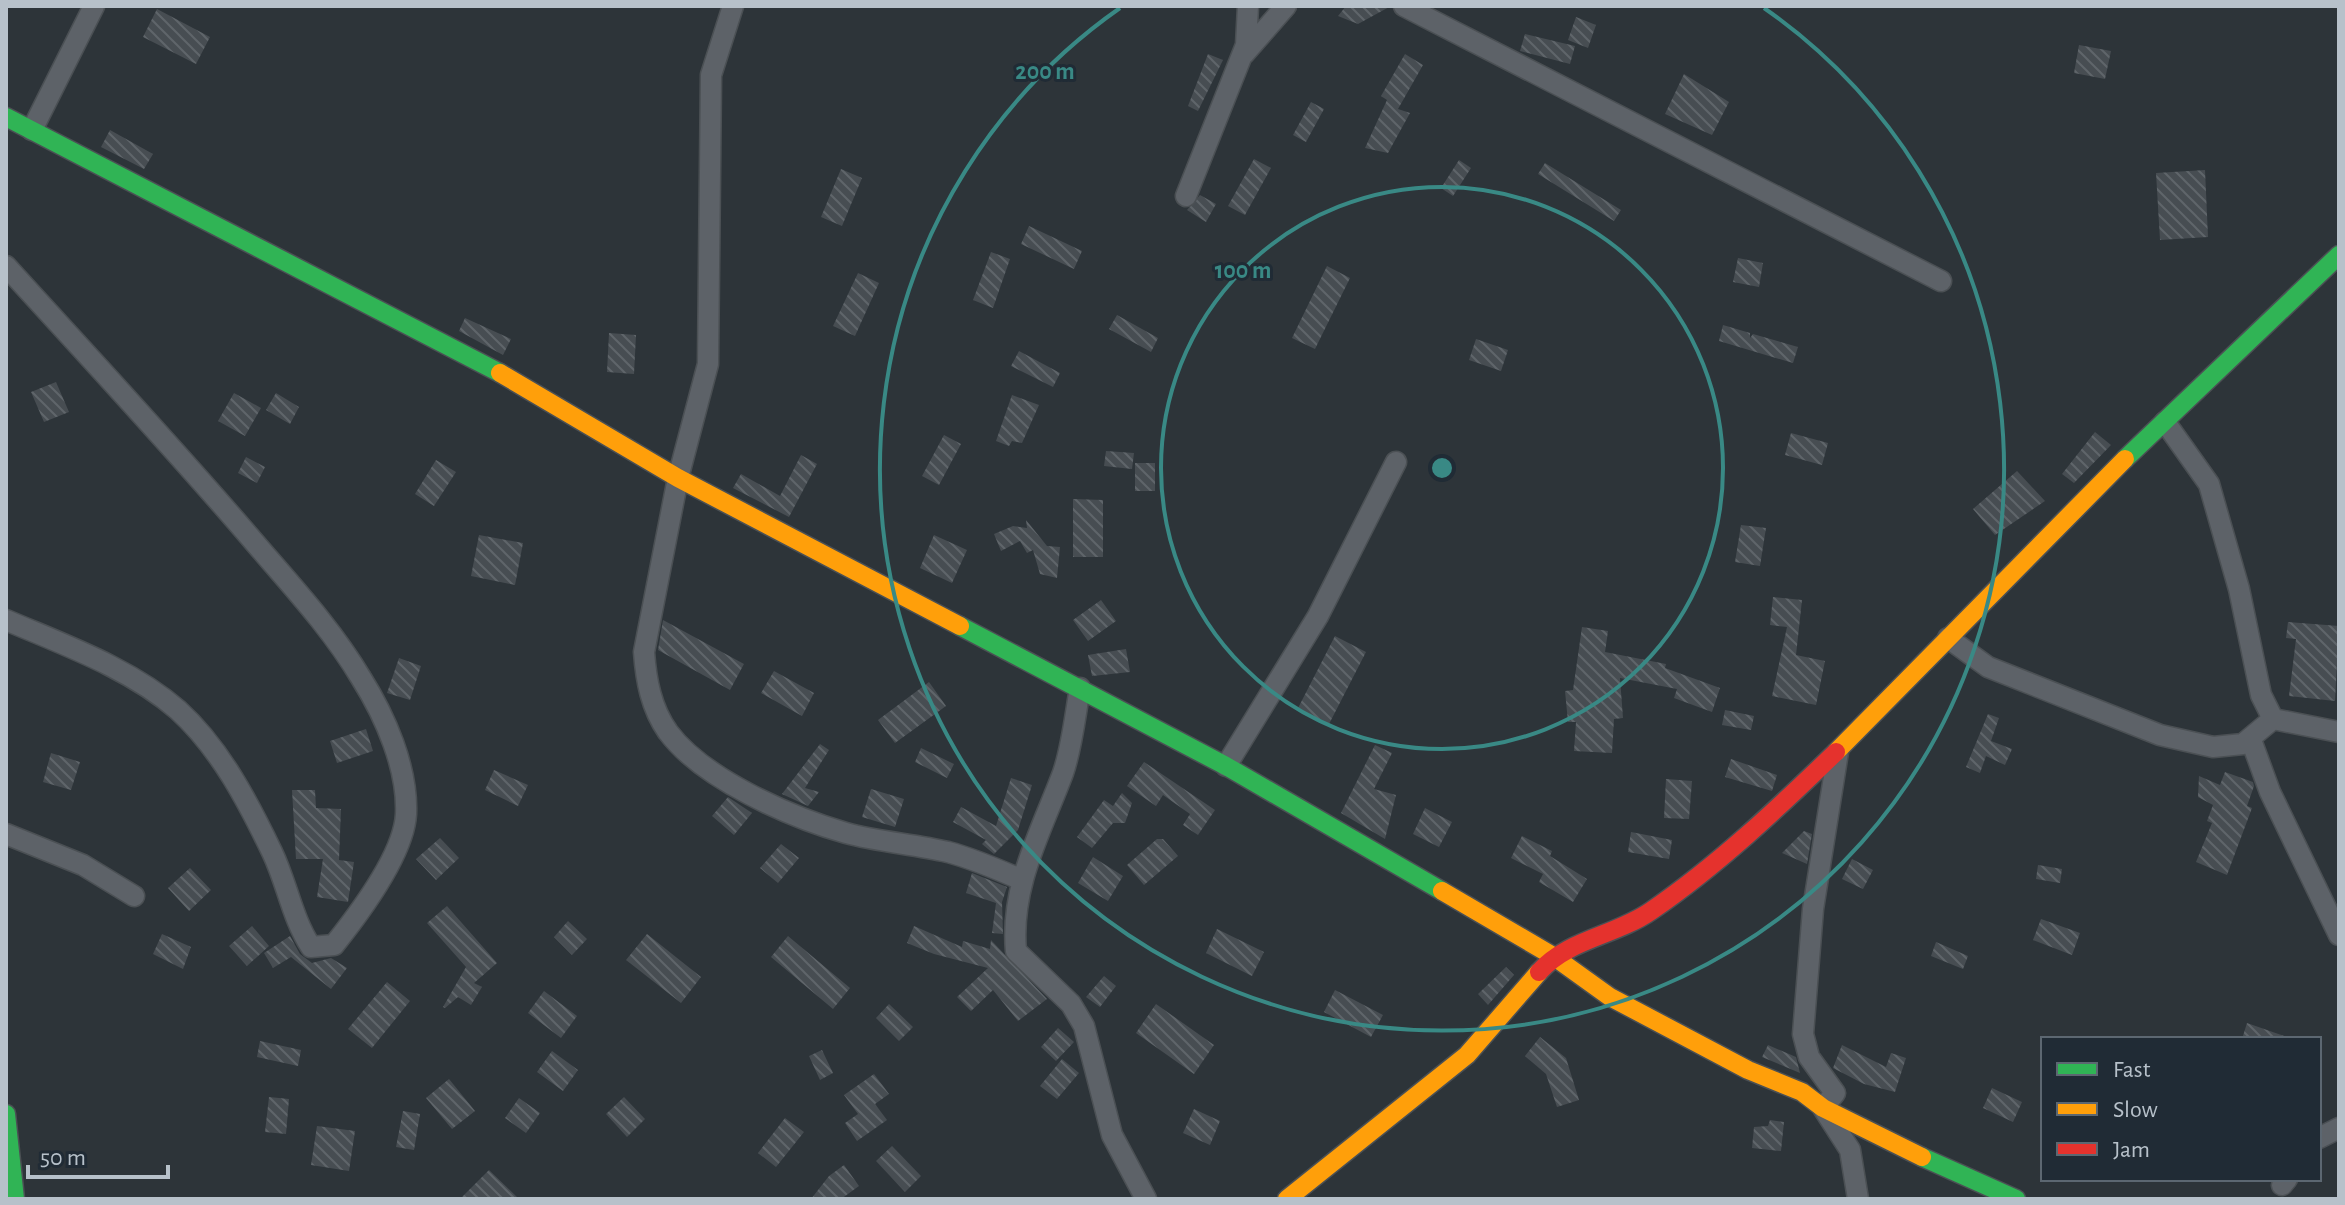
<svg xmlns="http://www.w3.org/2000/svg" width="2345" height="1205" font-family="'Alegreya Sans',sans-serif">
<style>
.building{fill:url(#building-back-hatch)}
.lines{fill:none;stroke-linecap:round;stroke-linejoin:round}
.street-casing{stroke:#4b5054;stroke-width:23}
.fast-casing{stroke:#4b5054;stroke-width:21}
.slow-casing{stroke:#4b5054;stroke-width:21}
.jam-casing{stroke:#4b5054;stroke-width:21}
.street{stroke:#5d6268;stroke-width:20}
.fast{stroke:#30b455;stroke-width:18}
.slow{stroke:#ff9f0a;stroke-width:18}
.jam{stroke:#e5322d;stroke-width:18}
.ring{fill:none;stroke:#398985;stroke-width:4}
.centre{fill:#398985;stroke:#202b35;stroke-width:4}
.ring-label{font-size:24px;text-anchor:middle;font-weight:bold;fill:#398985;stroke:#202b35;stroke-width:6;stroke-linejoin:round;paint-order:stroke}
</style>
<defs>
<pattern id="building-back-hatch" width="6" height="6" patternUnits="userSpaceOnUse" patternTransform="scale(2)"><rect width="6" height="6" fill="#474d52"/><path d="M-1 5l2 2M0 0l6 6M5-1l2 2" fill="none" stroke="#5f656a"/></pattern>
</defs>
<rect width="100%" height="100%" fill="#2d3439"/>
<path class="building" d="M1346,6h45l-33,18 -20,-8z
M157,9l53,28 -14,27 -53,-27z
M1576,17l20,8 -8,23 -20,-8z
M1525,34l50,12 -5,18 -50,-13z
M2079,45l32,6 -6,28 -31,-6z
M1208,54l15,6 -25,51 -10,-5z
M1405,54l18,11 -25,44 12,4 -22,40 -23,-5 22,-48 -6,-4z
M1684,74l45,28 -17,33 -47,-21z
M1311,102l13,7 -18,33 -13,-7z
M110,130l43,24 -9,15 -43,-22z
M1254,159l17,9 -26,47 -17,-9z
M1459,160l12,8 -18,28 -12,-8z
M1545,163l76,47 -7,11 -76,-47z
M841,169l21,9 -20,48 -21,-9z
M2205,170l3,67 -48,3 -4,-67z
M1200,195l16,9 -10,18 -19,-12z
M1029,226l53,25 -8,18 -53,-25z
M991,252l19,7 -17,49 -20,-8z
M1738,258l25,5 -4,24 -26,-5z
M1327,266l23,12 -35,71 -23,-11z
M858,273l21,10 -24,53 -22,-10z
M1117,315l41,23 -7,14 -42,-23z
M465,318l46,21 -8,16 -44,-24z
M1723,325l27,8v5l3,-4 45,13 -5,16 -74,-22z
M609,333l27,2 -2,39 -27,-2z
M1476,339l32,11 -7,21 -32,-11z
M1019,351l41,22 -7,14 -42,-21z
M56,382l13,30 -25,10 -13,-30z
M234,393l27,15 -16,28 -27,-15z
M276,393l23,14 -9,17 -24,-14z
M1012,395l27,10 -17,38 -10,-2 -3,5 -13,-5z
M2095,432l16,13 -37,38 -12,-9z
M1791,433l37,10 -6,22 -37,-10z
M944,435l17,9 -22,41 -17,-9z
M1106,451l28,2 -2,16 -28,-3z
M801,455l16,9 -28,53 -56,-29 8,-14 39,22z
M246,457l19,10 -8,16 -19,-10z
M436,460l20,12 -22,34 -19,-12z
M1135,463h20v28h-20z
M2017,471l28,30 -50,34 -22,-26z
M1073,499l30,1v57h-30z
M1026,520l21,26 13,1 -3,31 -17,-4 -7,-24 -6,3 -7,-12 -19,10 -7,-17 19,-8 14,2z
M1741,525l25,3 -6,38 -25,-4z
M479,535l44,8 -8,42 -44,-9z
M934,535l33,15 -15,33 -32,-15z
M1773,597l29,3 -6,55 29,6 -9,44 -44,-9 15,-69 -17,-2z
M1101,600l15,21 -28,20 -15,-21z
M663,620l81,44 -14,26 -72,-40z
M2288,622l51,4 -4,75 -46,-5 7,-57 -10,-1z
M1582,627l26,4 -3,21 61,12 -1,4 55,20 -8,24 -38,-14 3,-9 -57,-11 3,40 -9,1 -2,34 -38,-2 2,-29h-8l-3,-31 8,-1z
M1335,636l31,16 -38,74 -31,-16z
M1126,649l4,23 -38,4 -4,-21z
M399,658l22,8 -11,34 -23,-7z
M774,671l40,22 -12,23 -41,-23z
M929,682l17,24 -51,37 -17,-23z
M1725,710l29,6 -3,14 -29,-5z
M1988,714l11,4 -8,23 21,8 -7,16 -19,-9 -6,17 -14,-6z
M366,729l7,22 -36,12 -7,-22z
M820,744l9,6 -24,38 14,4 -11,14 -26,-12z
M1375,745l17,8 -18,36 22,6 -11,44 -44,-26z
M921,748l33,16 -7,14 -32,-16z
M51,753l29,9 -9,28 -28,-8z
M1731,759l46,16 -5,16 -47,-14z
M1144,762l71,48 -17,25 -15,-10 7,-11 -27,-19 -7,11 -29,-20z
M494,770l34,15 -10,21 -33,-16z
M2225,772l28,10 1,4 -7,20 5,2 -25,67 -31,-13 16,-39 -5,-2 6,-16 -15,-8 1,-21 21,9z
M1011,778l21,7 -14,45 -24,24 -12,-10 4,-4 -33,-18 8,-15 35,19z
M1666,779l26,2 -3,38 -25,-1z
M871,789l33,10 -9,28 -33,-10z
M292,790h23l1,18 25,1 -2,51 15,2 -6,40 -31,-5 6,-38h-27z
M1122,793l10,10 -7,20h-12l-21,25 -15,-11 27,-37 9,6z
M728,797l24,16 -18,22 -22,-19z
M1425,808l27,14 -13,25 -26,-13z
M1804,831l8,3 -5,30 -25,-11z
M1631,832l41,8 -3,19 -41,-7z
M1522,836l30,15 -2,5 37,23 -14,23 -34,-20 4,-8 -32,-16z
M440,838l19,20 -23,22 -20,-21z
M1157,839h6l15,17 -34,29 -17,-20z
M781,844l18,14 -21,25 -18,-15z
M1093,857l30,19 -15,25 -30,-18z
M1852,859l21,11 -10,19 -21,-10z
M2038,865l24,4 -2,14 -24,-4z
M190,868l21,22 -22,21 -21,-23z
M972,873l35,14 -5,15 1,32 -11,-1 4,-30 -30,-10z
M447,906l50,57 -23,20 8,4 -11,18 -13,-8 -13,11 -2,-1 23,-40 -39,-44z
M2041,919l39,14 -8,22 -39,-15z
M568,921l19,18 -15,16 -18,-18z
M252,926l17,20 -22,20 -18,-20z
M914,926l48,21 1,-6 27,8 1,-9 56,59 -29,22 -25,-31 -22,21 -14,-14 31,-29 -54,-14 -27,-11z
M1217,929l47,23 -12,24 -46,-23z
M162,934l29,13 -8,22 -30,-15z
M647,934l54,43 -20,26 -55,-43z
M290,936l10,18 12,9 19,-5 16,10 -16,21 -40,-32 -18,11 -9,-15z
M788,936l62,52 -17,21 -62,-52z
M1936,942l32,14 -5,13 -32,-13z
M1506,967l8,8 -26,30 -10,-11z
M1104,976l12,10 -16,21 -14,-10z
M387,982l23,19 -38,47 -24,-19z
M1335,990l48,25 -12,22 -47,-25z
M544,991l33,25 -16,22 -33,-25z
M889,1004l24,23 -14,14 -23,-23z
M1156,1004l58,41 -20,29 -58,-41z
M2247,1023l40,14v2h-45z
M1058,1028l16,14 -18,19 -15,-14z
M1540,1037l26,21 13,42 -22,7 -11,-33 -21,-18z
M260,1041l41,9 -3,16 -41,-9z
M1768,1045l28,12 4,16 -38,-16z
M1842,1045l44,22 5,-14 15,5 -11,34 -31,-8 -31,-16z
M822,1050l11,23 -13,7 -11,-24z
M552,1051l26,19 -15,21 -26,-19z
M1062,1059l17,14 -22,26 -17,-13z
M874,1074l15,20 -14,10 12,16 -30,21 -12,-18 13,-9 -14,-19z
M449,1079l26,32 -23,18 -26,-31z
M1992,1088l30,14 -9,20 -30,-14z
M269,1097l20,2 -3,35 -21,-2z
M624,1097l21,22 -18,18 -21,-23z
M519,1098l21,15 -14,20 -21,-15z
M1194,1109l26,12 -10,24 -27,-12z
M403,1111l17,3 -6,36 -18,-3z
M785,1118l19,14 -28,35 -18,-14z
M1770,1120l14,2 -3,29 -29,-3 2,-21 14,-1z
M317,1126l38,5 -6,40 -38,-6z
M892,1146l29,30 -16,16 -29,-31z
M844,1165l15,21 -18,13h-30l18,-23z
M489,1170l30,29h-59z"/>
<g class="lines">
<defs>
<path id="street" d="M733,6l-22,69 -3,289 -30,114 -34,174c2,28 7,56 24,80 35,47 122,85 178,101 33,9 68,11 102,19 26,7 49,17 74,28
M1404,6l537,275
M1244,54l42,-48
M32,130l62,-124
M1186,196l60,-151 2,-39
M6,266c82,90 164,178 243,270 39,46 81,90 112,142 24,38 47,90 45,136 -2,40 -48,101 -72,131l-23,2c-19,-29 -24,-64 -39,-95 -24,-50 -52,-104 -94,-142 -48,-42 -114,-65 -172,-90
M2165,422l44,62 30,105 22,106 12,24 66,13
M1948,638l40,29 172,68 53,12 30,-3 30,-25
M1080,688c-5,28 -8,59 -17,85 -22,59 -53,113 -47,178l55,53 13,22 28,109 34,64
M2251,740l19,52 69,143
M1838,752l-25,157 -10,125 6,23 26,36 -12,15 27,42 8,49
M1226,766l92,-150 78,-154
M6,834l77,31 51,31
M2319,1138l20,-10
M2282,1185l5,-6"/>
<path id="fast" d="M6,117l494,256
M2125,459l214,-204
M960,626l266,140 216,125
M6,1114l9,85
M1922,1157l94,42"/>
<path id="slow" d="M500,373l178,105 282,148
M1836,752l289,-293
M1442,891l111,65 57,41 138,73 54,22 21,16 99,49
M1287,1199l180,-144 72,-83"/>
<path id="jam" d="M1539,972c29,-33 76,-36 112,-61 67,-46 126,-102 185,-159"/>
</defs>
<use href="#street" class="street-casing"/>
<use href="#fast" class="fast-casing"/>
<use href="#slow" class="slow-casing"/>
<use href="#jam" class="jam-casing"/>
<use href="#street" class="street"/>
<use href="#fast" class="fast"/>
<use href="#slow" class="slow"/>
<use href="#jam" class="jam"/>
</g>
<g class="ring">
<circle cx="1442" cy="468" r="281"/>
<path d="M1764 8A562 562 0 1 1 1120 8"/>
</g>
<circle cx="1442" cy="468" r="12" class="centre"/>
<g class="ring-label">
<text x="1045" y="79">200 m</text>
<text x="1243" y="278">100 m</text>
</g>
<rect width="2345" height="1205" fill="none" stroke="#b7c1ca" stroke-width="16"/>
<rect x="2041" y="1037" width="280" height="144" fill="#202b35" stroke="#5c6771" stroke-width="2"/>
<rect x="2057" y="1063" width="40" height="12" fill="#30b455" stroke="#5c6771" stroke-width="2"/>
<text x="2113" y="1077" font-size="24" fill="#b7c1ca">Fast</text>
<rect x="2057" y="1103" width="40" height="12" fill="#ff9f0a" stroke="#5c6771" stroke-width="2"/>
<text x="2113" y="1117" font-size="24" fill="#b7c1ca">Slow</text>
<rect x="2057" y="1143" width="40" height="12" fill="#e5322d" stroke="#5c6771" stroke-width="2"/>
<text x="2113" y="1157" font-size="24" fill="#b7c1ca">Jam</text>
<path d="M28 1165v12h140v-12" fill="none" stroke="#b7c1ca" stroke-width="4"/>
<text x="40" y="1165" font-size="24" fill="#b7c1ca" stroke="#202b35" stroke-width="6" paint-order="stroke">50 m</text>
</svg>
